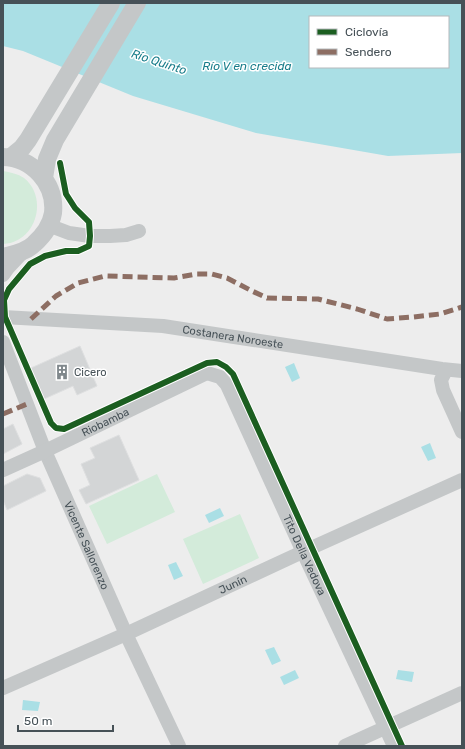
<svg xmlns="http://www.w3.org/2000/svg" width="465" height="749" font-family="Rubik,sans-serif">
<style>
.green{fill:#d3ebda}
.water{fill:#aadfe5;fill-rule:evenodd}
.building{fill:#d3d5d6;stroke:#dedfe0}
.lines{fill:none;stroke-linecap:round;stroke-linejoin:round}
.minor{stroke:#c4c7c8;stroke-width:14}
.tertiary{stroke:#c4c7c8;stroke-width:18}
.quiet{stroke:#8d6e63;stroke-width:5;stroke-dasharray:10 5;stroke-linecap:butt}
.cycleway-casing{stroke:#fff;stroke-width:8}
.cycleway{stroke:#1b5e20;stroke-width:6}
.labels{text-anchor:middle;stroke-width:3;stroke-linejoin:round;paint-order:stroke}
.street-label{font-size:11px;fill:#465157;stroke:#fff}
.poi-label{font-size:11px;fill:#465157;stroke:#fff;text-anchor:start}
.water-label{font-size:12px;font-style:italic;fill:#187d8a;stroke:#fff}
</style>
<rect width="100%" height="100%" fill="#ededed"/>
<path class="green" d="M3,171c7,1 15,3 21,7 25,20 12,65 -21,66z
M157,474l18,38 -68,32 -18,-38z
M240,514l19,44 -56,26 -20,-45z"/>
<path class="water" d="M3,3h459v150l-74,3 -132,-23 -123,-37 -110,-45 -20,-5zM310,17h138v50h-138z
M294,363l6,15 -8,4 -7,-15z
M430,443l6,15 -8,3 -7,-14z
M220,508l4,8 -15,7 -4,-8z
M176,562l7,14 -9,4 -6,-15z
M274,647l7,14 -9,4 -7,-15z
M295,670l4,8 -15,7 -4,-8z
M398,670l16,2 -2,10 -16,-3z
M23,700l17,2 -2,9 -16,-1z"/>
<path class="building" d="M80,346l17,40 -20,9 -4,-9 -29,13 -13,-31z
M13,424l9,20 -19,10v-25z
M119,435l20,45 -53,24 -7,-14 11,-5 -9,-21 14,-6 -5,-10z
M27,474l13,4 6,13 -39,19 -4,-10v-14z"/>
<g class="lines">
<g class="minor">
<path d="M48,225l21,8 21,3h20l16,-1 13,-4"/>
<path d="M3,275l5,-7 16,-17"/>
<path id="s1" d="M3,317l160,9 279,43 20,2"/>
<path id="s2" d="M3,342l42,109 81,183 53,112"/>
<path d="M446,370l-5,10 2,10 19,42"/>
<path id="s3" d="M3,470l42,-19 162,-78 13,4 7,8 76,167 91,194"/>
<path id="s4" d="M3,688l123,-54 185,-86 151,-68"/>
<path d="M345,746l117,-53"/>
</g>
<path class="tertiary" d="M3,157c29,1 53,26 50,56 -2,12 -10,23 -19,31 -8,8 -20,10 -31,13
M11,157l11,-9 6,-8 83,-137
M44,178l3,-19 8,-19 82,-137"/>
<path class="quiet" d="M31,319l25,-23 22,-13 27,-7 69,2 22,-4h16l15,4 25,13 15,7 51,1 39,10 30,10 26,-2 27,-3 22,-7
M3,414l24,-10"/>
<defs>
<path id="cycleway" d="M60,163l6,31 9,14 14,14 1,14 -1,10 -11,5h-12l-21,5 -15,8 -21,25 -5,11 1,17 46,106 5,5 8,1 143,-66 10,-1 9,5 7,7 169,372"/>
</defs>
<use href="#cycleway" class="cycleway-casing"/>
<use href="#cycleway" class="cycleway"/>
</g>
<defs>
<symbol id="building-bare" viewBox="-9 -9 18 18"><path d="M-4-6H4V6H1V3H-1V6H-4ZM-2.5-4.3h1.7v1.8h-1.7ZM.8-4.3h1.7v1.8H.8ZM-2.5-1h1.7V.8h-1.7ZM.8-1h1.7V.8H.8Z" fill="#80888c" stroke="#fff" stroke-width="2.5" paint-order="stroke"/></symbol>
</defs>
<g fill-rule="evenodd">
<use href="#building-bare" x="51" y="361" width="22" height="22"/>
</g>
<g class="labels">
<g class="street-label">
<text dy="4" stroke="none"><textPath href="#s1" startOffset="231">Costanera Noroeste</textPath></text>
<text dy="4" stroke="none"><textPath href="#s3" startOffset="113">Riobamba</textPath></text>
<text dy="4" stroke="none"><textPath href="#s2" startOffset="220">Vicente Sallorenzo</textPath></text>
<text dy="4" stroke="none"><textPath href="#s3" startOffset="437">Tito Della Vedova</textPath></text>
<text dy="4" stroke="none"><textPath href="#s4" startOffset="252">Junín</textPath></text>
</g>
<g class="poi-label">
<text x="74" y="376">Cicero</text>
</g>
<g class="water-label">
<text transform="translate(159 62) rotate(18)" y="4">Río Quinto</text>
<text x="247" y="70">Río V en crecida</text>
</g>
</g>
<rect width="465" height="749" fill="none" stroke="#465157" stroke-width="8"/>
<rect x="309" y="16" width="140" height="52" fill="#ffffff" stroke="#b5b9bc"/>
<rect x="317" y="29" width="20" height="6" fill="#1b5e20" stroke="#b5b9bc"/>
<text x="345" y="36" font-size="12" fill="#465157">Ciclovía</text>
<rect x="317" y="49" width="20" height="6" fill="#8d6e63" stroke="#b5b9bc"/>
<text x="345" y="56" font-size="12" fill="#465157">Sendero</text>
<path d="M18 725v6h95v-6" fill="none" stroke="#465157" stroke-width="2"/>
<text x="24" y="725" font-size="12" fill="#465157" stroke="#ffffff" stroke-width="3" paint-order="stroke">50 m</text>
</svg>
